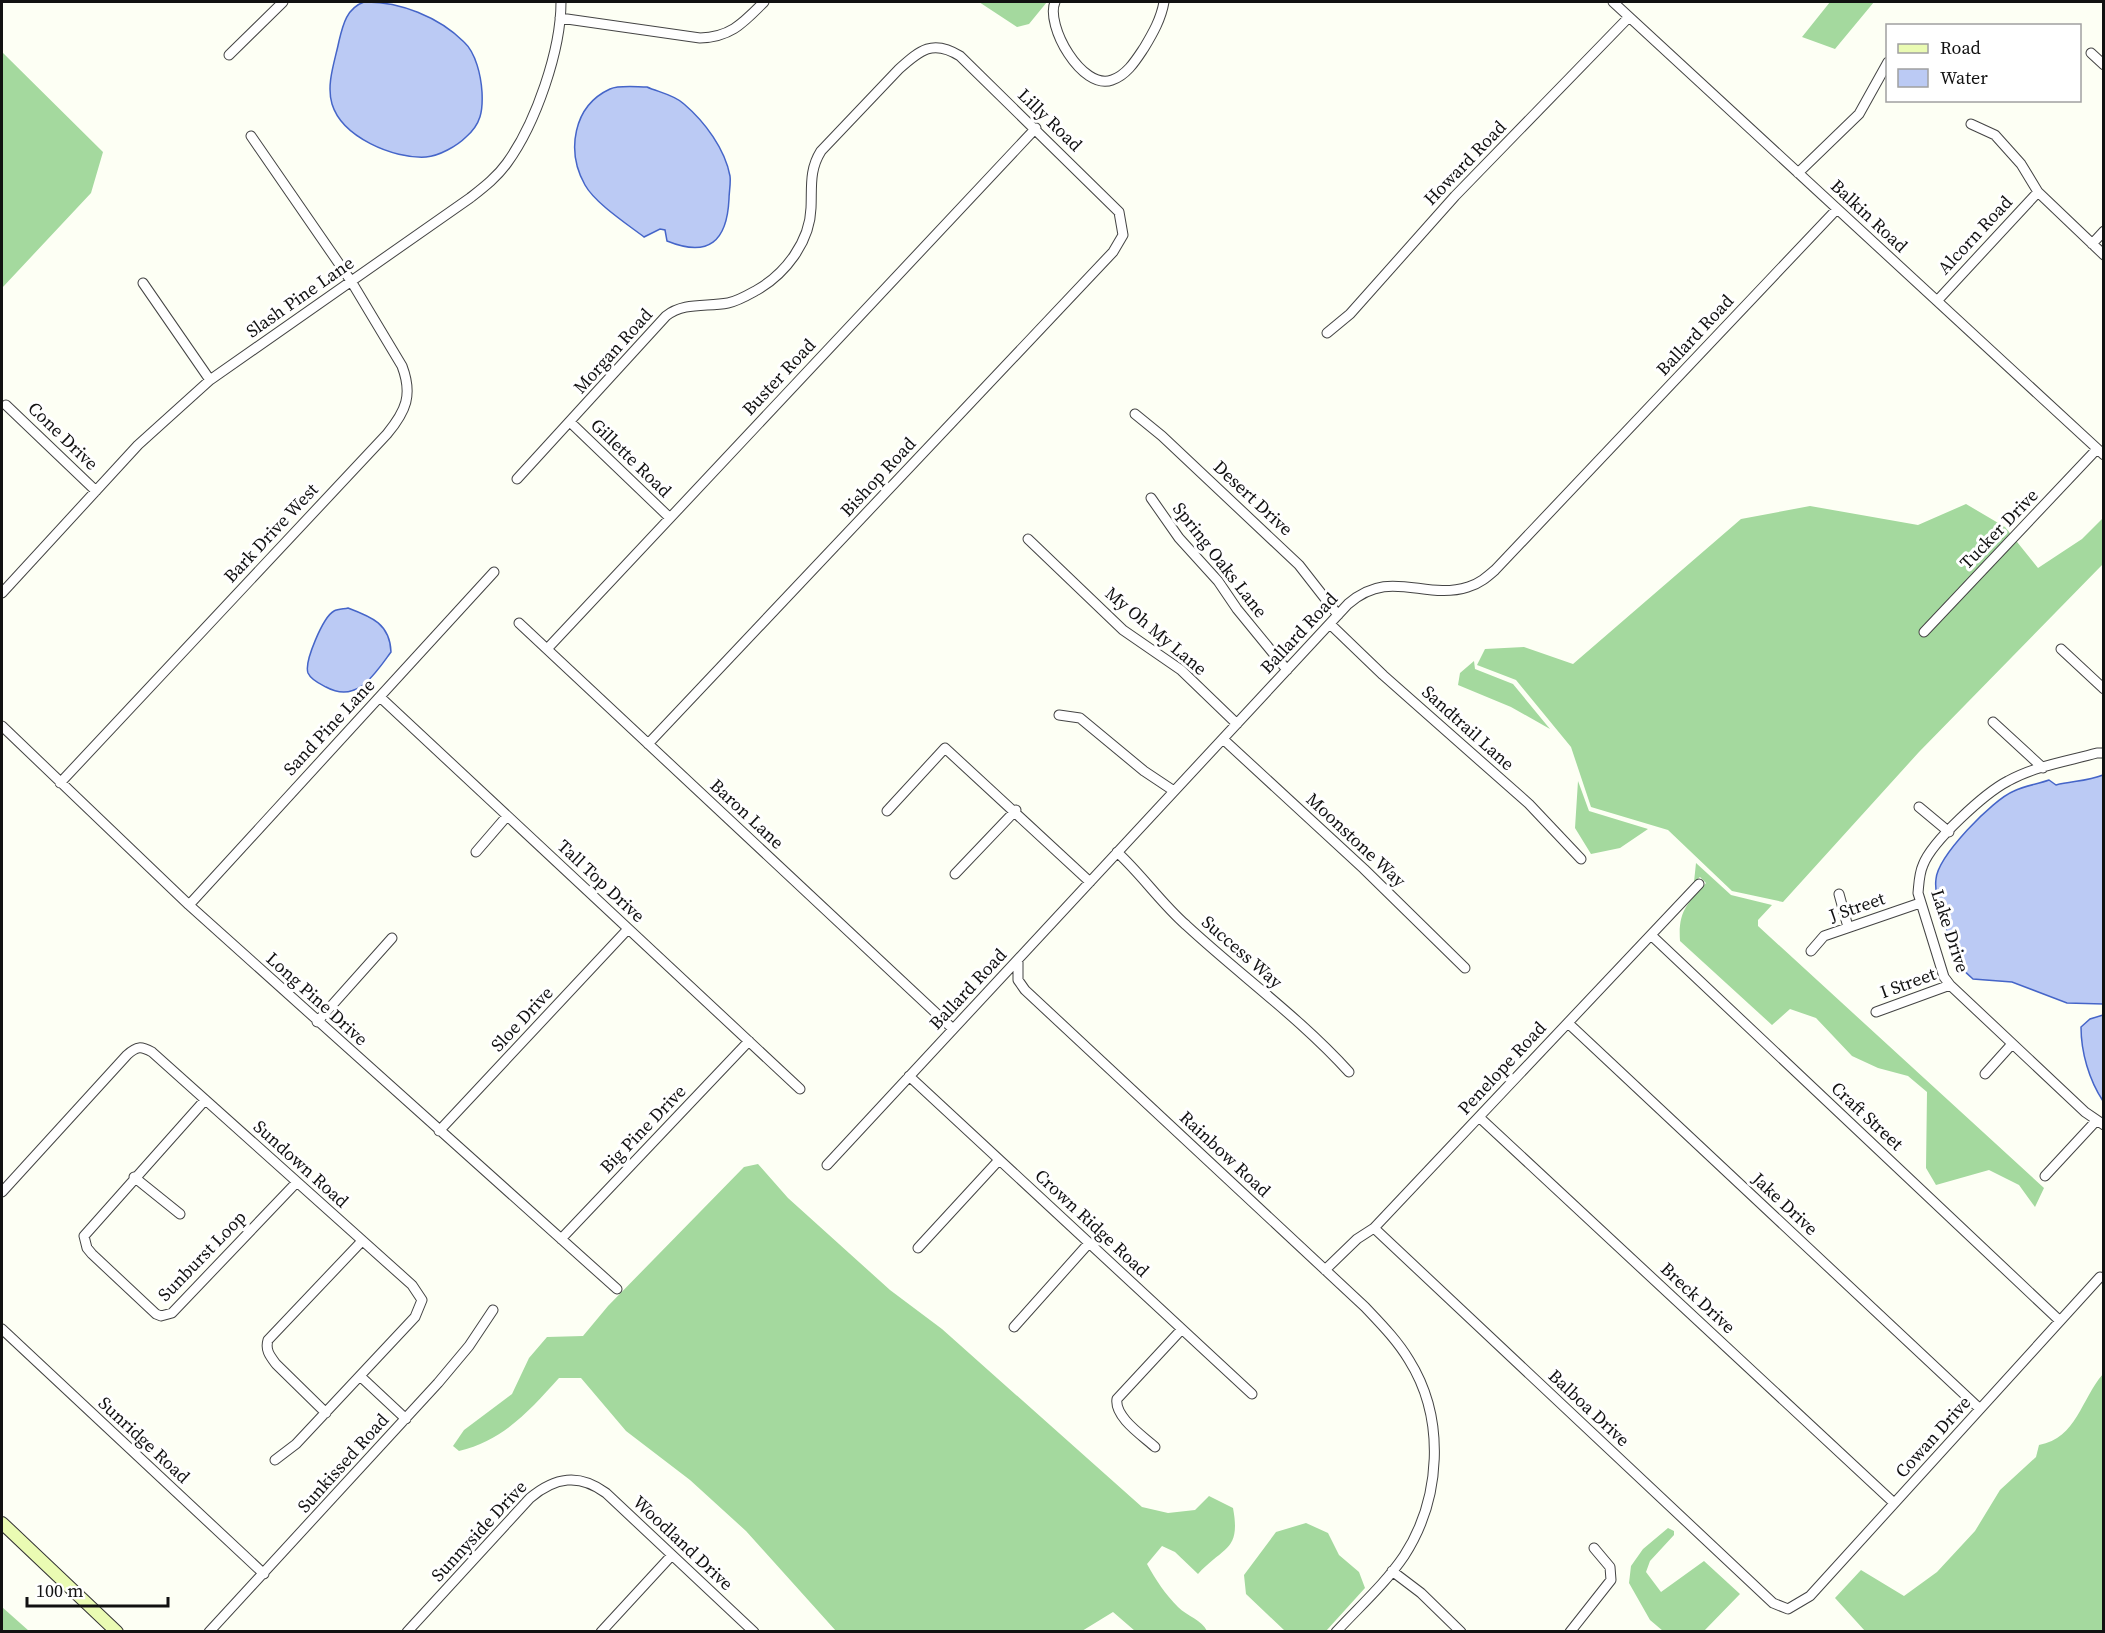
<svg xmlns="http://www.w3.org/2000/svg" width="2105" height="1633" font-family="'Source Serif 4',serif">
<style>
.forest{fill:#a4d99e}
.water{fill:#bbcaf4;stroke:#4565c8;stroke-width:1.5}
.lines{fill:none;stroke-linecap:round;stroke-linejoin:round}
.street-casing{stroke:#444;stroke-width:11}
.secondary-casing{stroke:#333;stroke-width:14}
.street{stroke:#fff;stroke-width:9}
.secondary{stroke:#eafbb3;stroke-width:12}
.labels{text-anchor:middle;stroke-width:6;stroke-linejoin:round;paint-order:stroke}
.street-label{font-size:18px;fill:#111;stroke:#fff}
</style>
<rect width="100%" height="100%" fill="#fdfff4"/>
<path class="forest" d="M979,2h68l-18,22 -12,3z
M1830,2h44l-39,47 -33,-12z
M2,52l101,100 -12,41 -89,95z
M1966,504l39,23 33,41 44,-29 21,-21v46l-184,188 -136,150 -51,-11 -64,-61 -77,-23 -20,-60 -55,-67 -39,-15 8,-16 39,-2 49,17 168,-145 69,-13 108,19z
M1474,661l1,8 38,15 37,45 -39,-22 -53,-22 2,-12z
M1578,781l11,30 59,18 -28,19 -29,6 -16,-26z
M1696,863l35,32 41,10 -14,15v6l286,262 -9,19 -16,-22 -30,-15 -53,15 -10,-17 1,-76 -19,-16 -30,-8 -26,-12 -36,-38 -26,-9 -18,16 -92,-84c-2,-30 7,-37 26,-58l-6,-6 -6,5z
M758,1164l30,34 102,92 52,39 200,178 26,6 27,-3 14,-14 24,12c8,43 -9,38 -35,66l-23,-22 -13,-6 -15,18c9,16 18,30 31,43 9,9 24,13 29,24h-72l-22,-19 -31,19h-246l-90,-100 -56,-51 -64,-49 -45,-53h-22c-30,33 -55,62 -100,73l-6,-5 11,-16 48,-36 17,-36 18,-21 36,-1 25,-30 136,-139z
M2103,1374v257h-238l-30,-33 26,-28 43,26 33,-24 38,-41 25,-41 36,-33 3,-12c38,-7 42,-46 64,-71z
M1306,1523l22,10 11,22 20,17 6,16 -39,43h-41l-39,-37 -2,-19 32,-43z
M1668,1528l6,3v4l-24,26 -4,11 15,20 43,-31 36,33 -36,37h-41l-13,-11 -21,-37 2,-17 12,-17z
M2,1607l27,24h-27z"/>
<path class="water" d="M364,2c35,-1 75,15 100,40 12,11 17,34 18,50 1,19 -1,32 -16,45 -9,9 -27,19 -40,20 -33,2 -84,-20 -94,-53 -6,-20 3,-43 7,-63 4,-17 8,-33 25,-39z
M647,87c11,5 28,8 37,17 21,18 41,45 46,72 1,7 -1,16 -1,23 -2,42 -20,59 -62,42l-2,-11 -5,-1 -16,8c-17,-13 -49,-34 -59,-52 -19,-34 -12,-79 25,-96 9,-4 26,-2 37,-2z
M348,608c24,9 42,16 43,44 -17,23 -34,52 -65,35 -6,-3 -15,-7 -18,-14 -4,-11 15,-56 26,-62 4,-2 10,-2 14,-3z
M2103,775v229l-36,-1 -55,-21 -39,-3c-23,-20 -22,-27 -28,-55 -4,-14 -11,-31 -9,-45 2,-23 56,-79 78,-88 10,-5 24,-7 35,-11l7,5c17,-4 32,-4 47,-10z
M2103,1015h1l-1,86c-14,-21 -22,-49 -22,-74l9,-8z"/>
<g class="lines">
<defs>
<path id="street" d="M1055,2c-10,23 27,89 57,78 15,-5 24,-20 32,-32 9,-15 17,-29 20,-46
M1613,2l491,453
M560,18l140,20c31,-1 43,-15 64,-36
M2091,53l13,12
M229,55l54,-53
M1971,124l24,11 26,29 17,28 66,63
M1798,173l61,-59 29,-52
M2092,244l12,-13
M143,283l67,97
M1937,301l101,-109
M1327,333l23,-19 105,-118 174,-179
M6,405l90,86
M1135,414l27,22 137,129 39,50
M570,422l100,96
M517,479l149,-163c18,-14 40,-9 62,-13 10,-2 20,-8 29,-13 28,-16 53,-48 54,-82 1,-21 -2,-38 10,-57l78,-82c21,-19 34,-30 61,-13l159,156 4,23 -10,17 -465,492
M1151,498l28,40 39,43 19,28 50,61
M1028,539l95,91 58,40 56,54
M2,593l136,-148 72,-65 260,-182c14,-11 27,-21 37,-35 29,-40 54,-113 54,-161
M519,623l434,406
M1330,624l53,51 146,129 52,55
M1924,632l173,-183
M547,649l489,-521
M2061,649l43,40
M380,697l420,392
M1059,715l21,3 64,53 30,20
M1993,722l50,46
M2,726l187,179 428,384
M1223,739l141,130 101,99
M2104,753h-7c-29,8 -62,13 -89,28 -23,12 -76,60 -85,84 -4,9 -4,18 -5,28l26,84 6,8 135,127 19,13
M60,783l327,-349c19,-23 26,-39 15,-68l-51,-85 -100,-145
M1919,807l30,25
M887,811l58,-63 145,134
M476,852l31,-36
M1117,852c25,23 44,51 69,73 54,50 114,93 163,147
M955,874l61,-64
M1839,894l9,33
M189,905l305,-333
M1651,935l409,386
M1811,951l13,-15 96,-33
M1018,962v18l7,10 340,317c16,17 32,33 44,53 37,59 32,139 -5,196 -19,28 -45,51 -68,76
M1876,1012l74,-27
M317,1022l75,-84
M1568,1023l412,386
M1985,1074l27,-30
M909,1076l343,318
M205,1100l-121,136 3,12 5,6 64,60 5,2 11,-3 124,-130
M1479,1117l415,386
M439,1131l189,-202
M827,1165l521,-561c42,-37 76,-3 120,-17 11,-3 19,-10 27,-17l342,-361
M2045,1176l51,-55
M134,1177l46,37
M2,1192l125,-137c10,-9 14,-9 25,-3l260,233 10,15 -7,17 -119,127 -21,16
M1374,1228l399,375 15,6 22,-13 290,-319
M561,1239l188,-198
M918,1248l81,-88
M1325,1270l32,-31 17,-11 325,-344
M1014,1327l75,-84
M2,1329l262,245
M360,1376l46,43
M326,1413l-50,-49c-6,-8 -11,-14 -8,-24l94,-99
M1155,1447c-12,-11 -41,-30 -38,-48l65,-70
M1392,1571l29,22 40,39
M209,1632l229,-249 31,-37 24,-36
M407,1632l123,-134c25,-21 49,-25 76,-5l148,139
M601,1632l71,-77
M1570,1632l41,-52 -1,-13 -16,-19"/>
<path id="secondary" d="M2,1523l115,109"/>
</defs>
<use href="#street" class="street-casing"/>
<use href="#secondary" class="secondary-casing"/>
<use href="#street" class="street"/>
<use href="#secondary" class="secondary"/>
</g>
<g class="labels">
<g class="street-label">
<text transform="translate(1050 120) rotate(44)" y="6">Lilly Road</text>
<text transform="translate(1465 163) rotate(-46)" y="6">Howard Road</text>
<text transform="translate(1869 216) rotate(43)" y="6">Balkin Road</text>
<text transform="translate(1975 235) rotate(-47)" y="6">Alcorn Road</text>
<text transform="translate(300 297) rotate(-35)" y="6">Slash Pine Lane</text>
<text transform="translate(1695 335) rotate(-47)" y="6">Ballard Road</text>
<text transform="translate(613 351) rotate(-48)" y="6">Morgan Road</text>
<text transform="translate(779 377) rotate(-47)" y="6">Buster Road</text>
<text transform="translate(63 436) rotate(44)" y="6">Cone Drive</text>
<text transform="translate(631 458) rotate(44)" y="6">Gillette Road</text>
<text transform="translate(878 477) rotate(-47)" y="6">Bishop Road</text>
<text transform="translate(1253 498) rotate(43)" y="6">Desert Drive</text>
<text transform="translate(1999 529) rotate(-46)" y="6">Tucker Drive</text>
<text transform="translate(271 533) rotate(-47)" y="6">Bark Drive West</text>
<text transform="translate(1220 560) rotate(52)" y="6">Spring Oaks Lane</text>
<text transform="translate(1156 631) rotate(40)" y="6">My Oh My Lane</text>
<text transform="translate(1299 633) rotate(-47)" y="6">Ballard Road</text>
<text transform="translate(329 727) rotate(-47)" y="6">Sand Pine Lane</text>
<text transform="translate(1468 728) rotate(42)" y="6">Sandtrail Lane</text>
<text transform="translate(747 814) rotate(43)" y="6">Baron Lane</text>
<text transform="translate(1356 840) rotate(43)" y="6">Moonstone Way</text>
<text transform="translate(601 881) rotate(43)" y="6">Tall Top Drive</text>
<text transform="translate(1857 907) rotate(-19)" y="6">J Street</text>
<text transform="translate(1950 931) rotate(72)" y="6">Lake Drive</text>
<text transform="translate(1242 952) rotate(41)" y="6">Success Way</text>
<text transform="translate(1908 983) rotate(-20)" y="6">I Street</text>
<text transform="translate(968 989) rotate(-47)" y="6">Ballard Road</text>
<text transform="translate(317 999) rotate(42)" y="6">Long Pine Drive</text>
<text transform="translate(522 1019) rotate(-47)" y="6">Sloe Drive</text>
<text transform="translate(1502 1068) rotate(-47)" y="6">Penelope Road</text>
<text transform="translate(1867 1116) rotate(43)" y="6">Craft Street</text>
<text transform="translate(643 1129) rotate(-46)" y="6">Big Pine Drive</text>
<text transform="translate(1225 1154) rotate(43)" y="6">Rainbow Road</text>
<text transform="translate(301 1164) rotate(42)" y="6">Sundown Road</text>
<text transform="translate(1785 1204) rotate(43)" y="6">Jake Drive</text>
<text transform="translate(1092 1223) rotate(43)" y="6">Crown Ridge Road</text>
<text transform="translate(202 1256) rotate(-46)" y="6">Sunburst Loop</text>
<text transform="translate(1698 1298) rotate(43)" y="6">Breck Drive</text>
<text transform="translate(1589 1408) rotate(43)" y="6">Balboa Drive</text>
<text transform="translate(1933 1437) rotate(-48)" y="6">Cowan Drive</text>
<text transform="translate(144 1440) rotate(43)" y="6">Sunridge Road</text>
<text transform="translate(343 1463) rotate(-48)" y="6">Sunkissed Road</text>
<text transform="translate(479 1531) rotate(-47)" y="6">Sunnyside Drive</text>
<text transform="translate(683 1543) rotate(43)" y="6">Woodland Drive</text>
</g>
</g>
<rect width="2105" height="1633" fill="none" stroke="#111111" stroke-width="6"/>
<rect x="1886" y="24" width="195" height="78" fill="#ffffff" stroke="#a0a0a0" stroke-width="1.5"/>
<rect x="1898" y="44" width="30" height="9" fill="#eafbb3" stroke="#a0a0a0" stroke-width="1.5"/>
<text x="1940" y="54" font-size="18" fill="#111111">Road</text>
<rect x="1898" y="69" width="30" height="18" fill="#bbcaf4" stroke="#a0a0a0" stroke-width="1.5"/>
<text x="1940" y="84" font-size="18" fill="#111111">Water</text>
<path d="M27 1597v9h141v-9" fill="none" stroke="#111111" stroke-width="3"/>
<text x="36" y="1597" font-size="18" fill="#111111" stroke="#ffffff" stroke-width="4.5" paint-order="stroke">100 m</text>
</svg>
